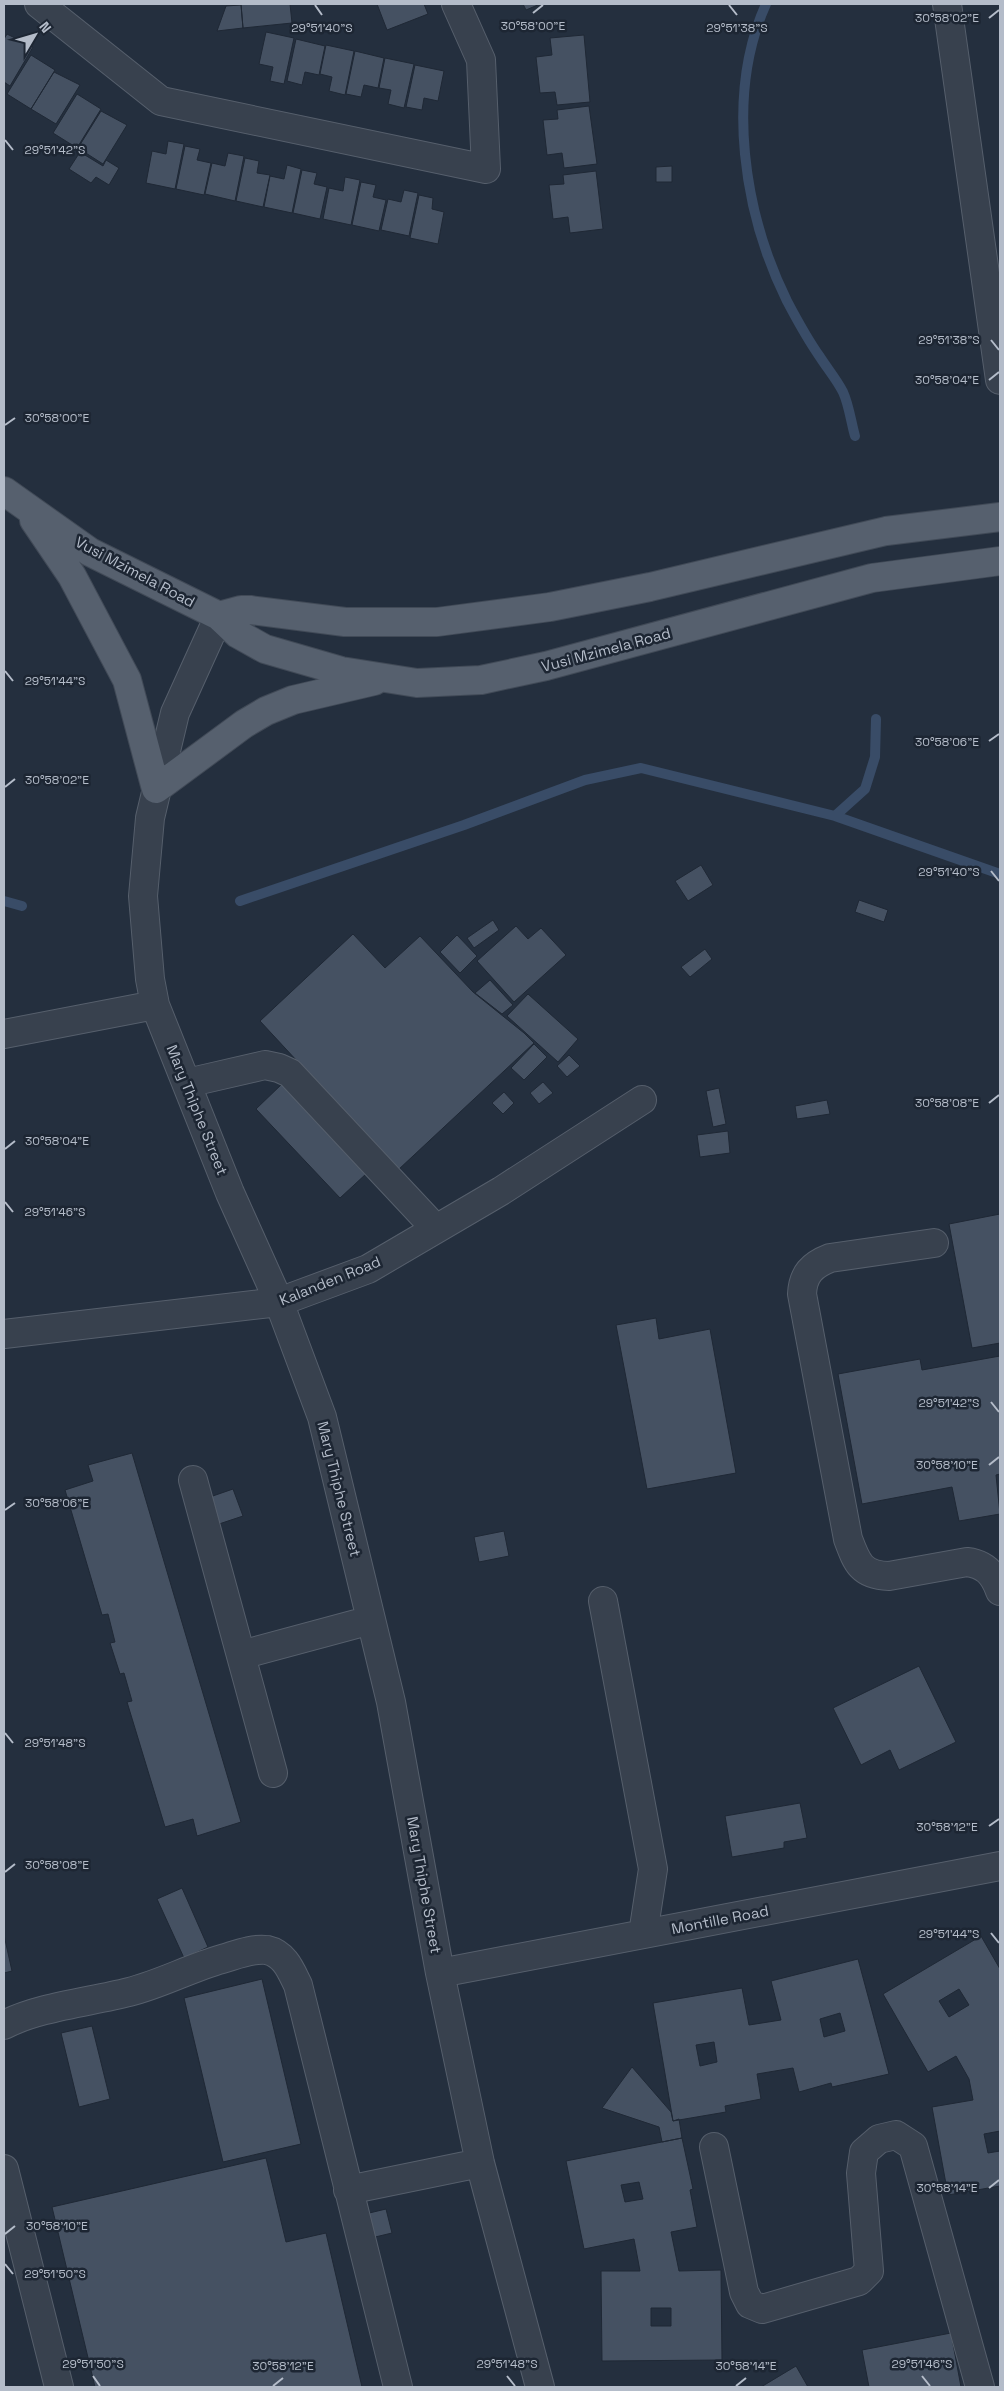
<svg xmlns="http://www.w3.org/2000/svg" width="1004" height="2391" font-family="'Space Grotesk',sans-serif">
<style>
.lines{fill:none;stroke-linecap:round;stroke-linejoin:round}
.stream{stroke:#394c67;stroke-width:10}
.building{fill:#455162;stroke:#1f2835;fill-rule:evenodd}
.minor-casing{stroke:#565f6c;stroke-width:30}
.major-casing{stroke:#414a57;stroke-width:30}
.minor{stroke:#38414e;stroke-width:28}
.major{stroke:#56606e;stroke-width:28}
.ticks{fill:none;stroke:#b4bcc9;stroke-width:2}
.labels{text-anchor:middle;stroke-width:5;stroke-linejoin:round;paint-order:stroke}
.street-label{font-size:15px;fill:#b4bcc9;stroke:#1d2633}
.ticks-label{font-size:12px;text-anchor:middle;fill:#b4bcc9;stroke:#1d2633;stroke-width:5;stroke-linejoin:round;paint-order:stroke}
</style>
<rect width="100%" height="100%" fill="#242f3e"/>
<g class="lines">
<path class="stream" d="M766,4c-41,91 -22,210 21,297 10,19 21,39 33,56 7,11 17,23 23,35 6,13 8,30 12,44
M835,816l30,-27 10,-32 1,-38
M4,901l18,5
M240,901l224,-76 121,-45 56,-12 194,48 165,58"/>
</g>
<path class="building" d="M241,4h49l2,19 -49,5z
M377,4h47l4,10 -41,16z
M523,4h17l-14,6z
M241,5l2,23 -26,3 9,-25z
M266,32l28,6 -10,46 -14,-3 3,-14 -14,-3z
M7,34l26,13 -23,39 -6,-4v-43z
M584,35l6,67 -33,3 -2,-13 -15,1 -4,-36 16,-2 -2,-17z
M296,39l29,7 -6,29 -14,-3 -3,13 -15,-4z
M326,45l28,6 -9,44 -16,-4 3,-14 -12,-3z
M355,51l29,7 -6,30 -14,-3 -3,12 -15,-3z
M31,55l24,15 -24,39 -24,-15z
M385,58l29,6 -10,44 -16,-4 3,-14 -12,-2z
M415,65l29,6 -6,30 -14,-3 -2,12 -16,-3z
M54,72l26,13 -24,39 -25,-15z
M77,94l24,15 -24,39 -24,-15z
M589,106l8,58 -33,4 -2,-15 -15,2 -4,-35 15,-1 -1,-9z
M101,111l26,14 -24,39 -25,-16z
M168,141l16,3 -9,45 -29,-6 6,-32 14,3z
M185,146l15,3 -3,11 14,3 -7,32 -28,-6z
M80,152l23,14 3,-6 13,8 -10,17 -13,-8 -5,6 -22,-14z
M228,153l16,3 -9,45 -30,-7 7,-31 13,3z
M245,158l14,3 -2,12 13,2 -7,32 -27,-6z
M287,165l14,4 -9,44 -28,-6 6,-31 14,3z
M672,166v16h-16v-15z
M302,170l15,3 -3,11 13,3 -7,32 -27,-6z
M596,171l7,58 -33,4 -2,-16 -15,2 -4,-34 15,-1 -1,-9z
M345,177l15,3 -9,45 -28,-6 6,-31 14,3z
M361,182l15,3 -3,12 13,3 -7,31 -27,-6z
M404,190l14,3 -9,43 -28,-6 7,-31 13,3z
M419,195l14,3 -1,11 12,3 -6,32 -28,-6z
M701,865l12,20 -25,16 -13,-20z
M859,900l29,10 -4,12 -29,-10z
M493,920l6,10 -25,18 -7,-10z
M516,926l12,13 13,-11 25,27 -52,47 -37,-41z
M353,934l32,34 35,-32 53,56 51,41 10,10 -136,127 -138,-149z
M457,935l20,21 -17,17 -20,-21z
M705,949l7,10 -22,18 -9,-10z
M490,980l23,25 -11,9 -27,-21z
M528,994l50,45 -20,23 -51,-46z
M534,1044l13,13 -23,23 -13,-12z
M569,1055l11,11 -13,11 -10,-11z
M543,1082l10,11 -14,11 -9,-11z
M283,1083l84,90 -27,25 -84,-89z
M719,1088l7,36 -13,3 -7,-36z
M504,1092l10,11 -11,11 -11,-11z
M827,1100l3,14 -33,5 -2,-13z
M728,1131l2,22 -30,4 -3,-22z
M1000,1214v129l-28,5 -23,-124z
M656,1318l3,21 51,-10 26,144 -89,16 -31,-164z
M1000,1356v118l-4,1 4,39 -41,7 -7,-34 -90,17 -24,-130 82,-15 2,11z
M132,1453l109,369 -44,14 -4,-17 -28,8 -38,-125 5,-1 -8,-28 -4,1 -10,-31 5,-1 -7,-28 -6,1 -37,-125 28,-9 -5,-16z
M233,1489l10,27 -27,9 -9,-27z
M504,1531l5,25 -30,6 -5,-25z
M919,1666l37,76 -57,28 -9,-20 -29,15 -28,-57z
M800,1803l7,35 -23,4v6l-52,9 -7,-41z
M182,1888l26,59 -24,11 -27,-59z
M4,1935l8,36 -8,2z
M981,1936l19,33v162l-16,3 4,19 12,-2v35l-52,9 -16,-88 41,-7 -4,-21 -13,-23 -28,16 -45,-78zM959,1989l10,16 -20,12 -10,-16z
M858,1959l31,115 -57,13 -1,-4 -32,9 -6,-24 -36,6 4,25 -36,7 1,6 -53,9 -20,-118 89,-15 7,37 32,-5 -10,-39zM840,2013l5,18 -21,6 -4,-18zM714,2042l3,20 -17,4 -4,-21z
M262,1979l39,165 -78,18 -39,-164z
M92,2026l18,73 -31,8 -18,-74z
M632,2067l39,45 2,9 6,-2 3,19 -20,4 -3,-15 -57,-19z
M682,2138l11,51 -3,1 7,37 -26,5 8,39 42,-1 1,90 -120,1 -1,-90h39l-6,-32 -50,10 -18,-88zM639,2182l4,17 -18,3 -4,-17zM651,2308h20v18h-20z
M266,2158l20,84 40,-9 36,154h-267l-43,-180z
M386,2209l6,24 -21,5 -6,-24z
M951,2333l10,54h-92l-7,-37z
M796,2366l12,21h-47z"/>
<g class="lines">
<defs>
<path id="minor" d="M39,4l122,97 325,68 -5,-109 -25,-56
M947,4l53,376
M219,616l-44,97 -25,105 -7,78 7,83 5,26 75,188 49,109 43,115 69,285 49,271 40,190 60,224
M4,1034l151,-29
M187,1083l78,-18 14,3 11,5 146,156
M934,1243l-104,15c-18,7 -27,16 -28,36l46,245c9,24 13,36 41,37l78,-14c18,2 27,12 33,29
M4,1334l275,-32 89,-33 133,-78 141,-91
M193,1480l80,293
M603,1601l50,268 -10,65
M241,1655l130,-35
M440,1973l560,-107
M4,2025c34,-18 86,-23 125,-33 32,-8 61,-24 93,-33 14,-4 30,-11 45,-9 18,4 24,21 31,35l100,402
M714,2147l30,145 6,12 12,5 97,-28 10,-10 -8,-98 3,-21 15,-13 17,-4 17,11 67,241
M4,2169l55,218
M348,2190l132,-27"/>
<path id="major" d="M4,491l86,61 129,64 19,18 27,15 76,22 76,12 64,-3 65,-14 326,-88 128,-17
M34,520l38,56 55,104 29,109 88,-65 22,-13 27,-11 81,-19
M219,616l22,-6h9l95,12h92l113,-15 100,-20 236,-56 114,-14"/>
</defs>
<use href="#minor" class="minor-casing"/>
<use href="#major" class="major-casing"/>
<use href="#minor" class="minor"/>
<use href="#major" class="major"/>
</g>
<path class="ticks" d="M315,5l7,10M729,5l8,10M533,13l10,-8M989,18l10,-8M5,140l8,10M991,340l8,10M989,380l10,-8M5,425l10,-7M5,671l8,10M989,741l10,-7M5,787l10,-8M991,871l8,10M989,1103l10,-8M5,1149l10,-8M5,1202l8,10M991,1402l8,10M989,1465l10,-8M5,1510l10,-7M5,1733l8,10M989,1826l10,-7M5,1872l10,-8M991,1933l8,10M989,2188l10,-8M5,2234l10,-8M5,2264l8,10M93,2376l7,10M507,2376l8,10M922,2376l8,10M273,2386l10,-8M736,2386l10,-8"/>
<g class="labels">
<g class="street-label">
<text transform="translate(135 572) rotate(28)" y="5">Vusi Mzimela Road</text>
<text transform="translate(606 650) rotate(-15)" y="5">Vusi Mzimela Road</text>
<text transform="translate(197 1110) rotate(68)" y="5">Mary Thiphe Street</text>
<text transform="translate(330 1281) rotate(-22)" y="5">Kalanden Road</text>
<text transform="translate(339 1489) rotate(76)" y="5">Mary Thiphe Street</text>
<text transform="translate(424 1885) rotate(80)" y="5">Mary Thiphe Street</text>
<text transform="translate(720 1920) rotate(-11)" y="5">Montille Road</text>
</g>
</g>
<g class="ticks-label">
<text x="947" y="22">30°58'02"E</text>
<text x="533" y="30">30°58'00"E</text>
<text x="322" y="32">29°51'40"S</text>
<text x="737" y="32">29°51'38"S</text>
<text x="55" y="154">29°51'42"S</text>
<text x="949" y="344">29°51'38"S</text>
<text x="947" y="384">30°58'04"E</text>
<text x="57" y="422">30°58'00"E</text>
<text x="55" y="685">29°51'44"S</text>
<text x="947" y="746">30°58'06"E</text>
<text x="57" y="784">30°58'02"E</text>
<text x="949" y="876">29°51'40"S</text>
<text x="947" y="1107">30°58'08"E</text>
<text x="57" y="1145">30°58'04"E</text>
<text x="55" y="1216">29°51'46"S</text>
<text x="949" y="1407">29°51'42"S</text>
<text x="947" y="1469">30°58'10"E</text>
<text x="57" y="1507">30°58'06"E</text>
<text x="55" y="1747">29°51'48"S</text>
<text x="947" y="1831">30°58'12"E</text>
<text x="57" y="1869">30°58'08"E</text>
<text x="949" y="1938">29°51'44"S</text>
<text x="947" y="2192">30°58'14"E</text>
<text x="57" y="2230">30°58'10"E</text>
<text x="55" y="2278">29°51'50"S</text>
<text x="93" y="2368">29°51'50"S</text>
<text x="507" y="2368">29°51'48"S</text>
<text x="922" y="2368">29°51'46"S</text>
<text x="283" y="2370">30°58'12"E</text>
<text x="746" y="2370">30°58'14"E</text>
</g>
<rect width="1004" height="2391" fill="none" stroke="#b4bcc9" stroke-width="10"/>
<g transform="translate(35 35) rotate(52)" stroke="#1d2633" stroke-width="4" paint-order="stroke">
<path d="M0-4L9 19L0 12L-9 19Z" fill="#b4bcc9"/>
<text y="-8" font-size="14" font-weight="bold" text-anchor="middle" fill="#b4bcc9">N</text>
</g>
</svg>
